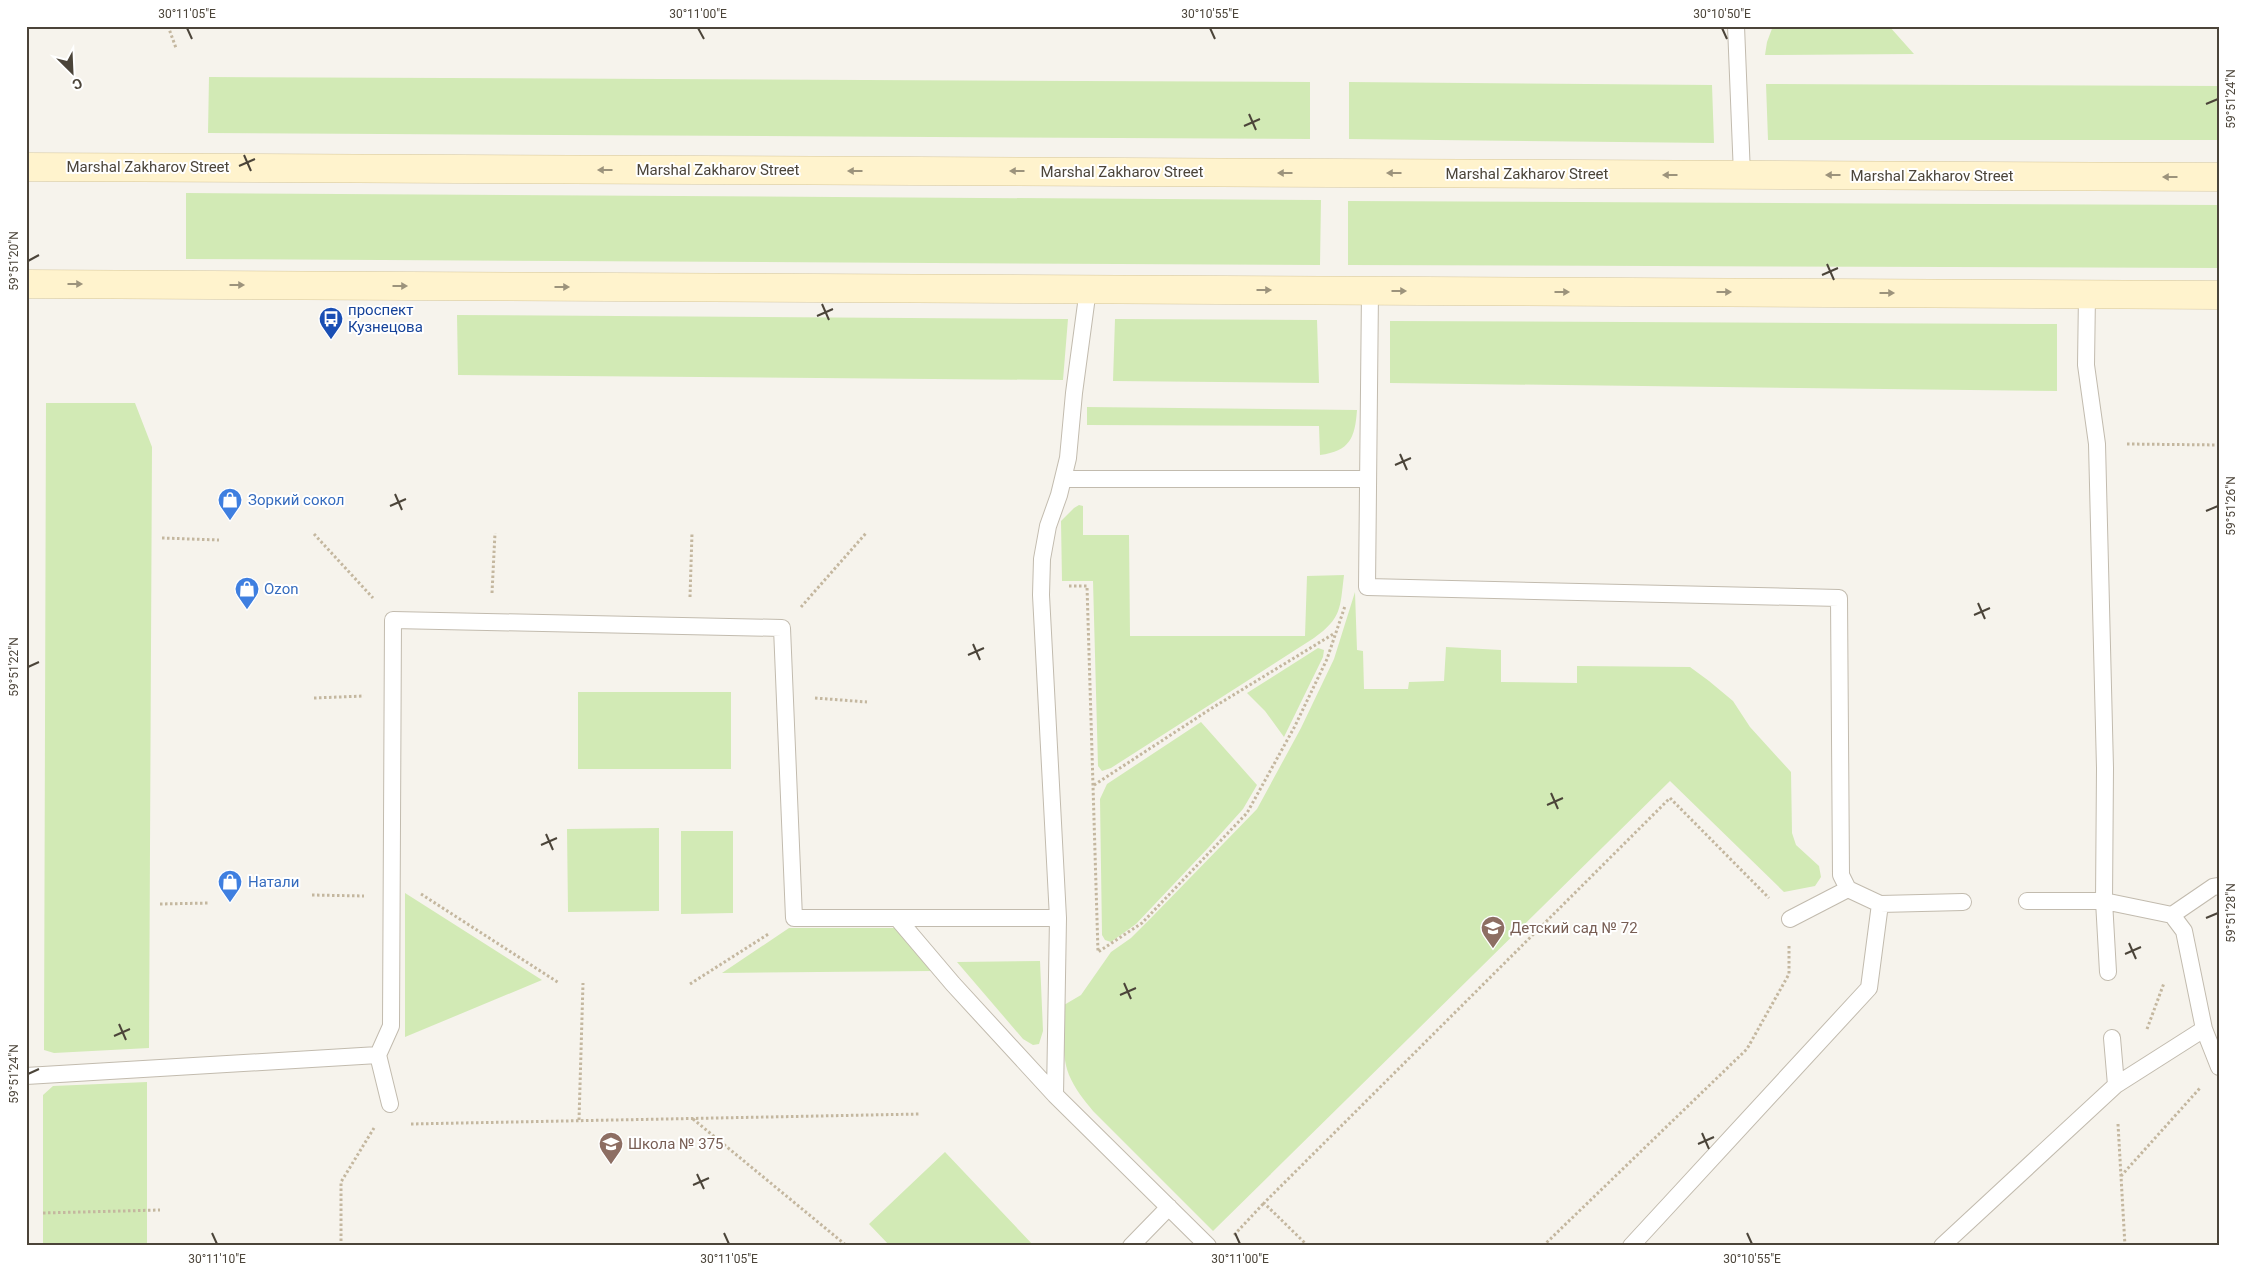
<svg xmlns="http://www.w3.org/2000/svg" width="2245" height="1272" font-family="Roboto,sans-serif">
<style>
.green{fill:#d2eab5}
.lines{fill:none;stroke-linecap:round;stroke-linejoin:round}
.lane-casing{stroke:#c2bbae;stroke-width:18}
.secondary-casing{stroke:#d6c79b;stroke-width:29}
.path{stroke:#c4b79f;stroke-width:3;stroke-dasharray:2.5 2.5;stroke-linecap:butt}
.lane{stroke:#fff;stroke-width:16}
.secondary{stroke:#fff3cd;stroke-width:28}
.oneway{fill:#9c937c}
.ticks{fill:none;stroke:#4b4439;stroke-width:2}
.labels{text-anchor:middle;stroke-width:4;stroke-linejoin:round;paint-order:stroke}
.street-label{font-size:15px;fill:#4b4439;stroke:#fff}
.transit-label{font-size:15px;fill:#164399;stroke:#fff;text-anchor:start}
.shop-label{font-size:15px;fill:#366cbe;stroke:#fff;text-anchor:start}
.education-label{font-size:15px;fill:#785e54;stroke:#fff;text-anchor:start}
.neatline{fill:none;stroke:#4b4439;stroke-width:2}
.ticks-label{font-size:12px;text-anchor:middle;fill:#4b4439}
</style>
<rect width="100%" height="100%" fill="#f6f3ec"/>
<path class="green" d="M1773,26h116l25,28 -149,1 2,-13z
M209,77l1101,5v57l-1102,-6z
M1349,82l363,3 2,58 -365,-4z
M1766,84l453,2v54h-451z
M186,193l1135,7 -1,65 -1134,-6z
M1348,201l871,4v63l-871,-3z
M457,315l611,4 -5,61 -605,-5z
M1115,319l202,1 2,63 -206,-2z
M1390,321l667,3v67l-667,-8z
M46,403h89l17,44 -3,601 -95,5 -10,-3z
M1087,407l270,3c-2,28 -7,41 -37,45l-1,-29 -232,-1z
M1079,505l4,1v29h46l1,101h175l2,-60 37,-1c-4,33 -2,43 -30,63l-203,130 -9,3 -4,-5 -5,-185h-31l-1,-60 13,-13z
M1355,592l2,58 6,1 1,38h44l1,-7 35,-1 2,-34 55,3v32l76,1v-17l113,1 19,14 24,20 17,26 41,45 1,61 4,12 23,21 2,11 -6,9 -31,6 -114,-111 -457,450 -120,-120c-9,-11 -18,-22 -24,-36 -8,-20 -5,-48 -5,-70l17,-10 30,-43 20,-14 21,-21 105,-108 44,-81 33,-69z
M1318,648l6,2 -1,7 -39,80 -19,-26 -18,-18z
M578,692h153v77h-153z
M1201,722l56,63 -14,24 -35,39 -72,76 -25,18 -6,-2 -3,-5 -2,-136 7,-15z
M659,828v83l-91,1 -1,-83z
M681,831h52v82l-52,1z
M405,893l137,87 -137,57z
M789,928h106l37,43 -210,2z
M1040,961l3,70 -4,13 -6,1 -10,-6 -66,-77z
M147,1082v164h-104v-151l10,-9z
M945,1152l89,94h-144l-21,-22z"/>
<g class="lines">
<defs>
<path id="lane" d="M1736,26l6,149
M1088,289l-14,104 -6,65 -9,37 -11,31 -6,33 -1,36 17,323 -3,177 153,151
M1370,291l-3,296 472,11 2,277 7,14 32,15 83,-2
M2087,294l-1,71 11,79 8,324 -1,133 4,71
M1063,479h305
M2027,901h77l68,14 12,16 20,98 15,38
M2172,915l41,-28 6,-1
M897,918l56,66 102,111
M1790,919l58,-30
M2112,1038l4,47
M378,1055l12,49
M26,1076l352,-21 13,-29 2,-406 389,8 12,290h264
M1131,1246l38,-39
M1631,1246l238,-258 11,-84
M1942,1246l174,-161 88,-56"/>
<path id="secondary" d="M26,167l2193,10
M26,284l2193,11"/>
</defs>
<use href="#lane" class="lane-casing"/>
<use href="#secondary" class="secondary-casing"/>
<path class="path" d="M168,26l8,22
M2127,444l92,1
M314,534l59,64
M162,538l57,2
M1069,586h18l11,366 44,-29 105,-110 48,-87 32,-67 18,-53
M492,593l3,-60
M690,597l2,-64
M801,607l66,-75
M314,698l50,-2
M815,698l52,4
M1094,785l118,-77 123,-75
M421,894l138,89
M312,895l52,1
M160,904l50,-1
M690,984l80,-51
M2147,1029l17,-46
M693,1119l154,127
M579,1120l4,-137
M411,1124l509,-10
M2118,1124l7,122
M2121,1176l79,-88
M43,1213l117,-3
M1234,1235l30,-32
M341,1246v-64l33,-54
M1308,1246l-44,-43 406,-405 99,100
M1543,1246l204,-197 42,-75v-28"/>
<use href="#lane" class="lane"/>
<use href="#secondary" class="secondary"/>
</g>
<defs><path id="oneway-solid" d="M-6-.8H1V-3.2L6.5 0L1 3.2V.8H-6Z" transform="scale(1.25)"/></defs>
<g class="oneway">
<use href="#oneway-solid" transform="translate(605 170) rotate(-180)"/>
<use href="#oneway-solid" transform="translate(855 171) rotate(-180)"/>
<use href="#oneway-solid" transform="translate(1017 171) rotate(-180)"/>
<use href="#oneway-solid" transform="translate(1285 173) rotate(-180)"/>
<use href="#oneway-solid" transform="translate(1394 173) rotate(-180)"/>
<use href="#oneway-solid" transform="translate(1670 175) rotate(-180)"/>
<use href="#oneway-solid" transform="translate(1833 175) rotate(-180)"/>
<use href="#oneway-solid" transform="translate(2170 177) rotate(-180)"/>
<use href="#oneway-solid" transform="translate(75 284)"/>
<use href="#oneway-solid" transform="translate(237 285)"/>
<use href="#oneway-solid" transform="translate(400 286)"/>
<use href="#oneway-solid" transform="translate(562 287)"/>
<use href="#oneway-solid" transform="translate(1264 290)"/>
<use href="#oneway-solid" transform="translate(1399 291)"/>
<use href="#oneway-solid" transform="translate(1562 292)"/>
<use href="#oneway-solid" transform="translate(1724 292)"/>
<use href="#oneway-solid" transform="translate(1887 293)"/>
</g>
<path class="ticks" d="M187,28l5,11M698,28l6,11M1210,28l5,11M1722,28l5,11M2206,104l12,-5M1249,114l7,16M1244,126l16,-7M244,155l7,16M239,166l16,-7M28,261l11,-6M1827,264l7,16M1822,275l16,-7M822,304l7,16M817,316l16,-7M1400,454l7,16M1395,465l16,-7M395,494l7,16M390,506l16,-7M2206,511l12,-5M1978,603l7,16M1974,615l16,-7M973,644l7,16M968,655l16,-7M28,667l11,-5M1551,793l7,16M1547,805l16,-7M546,834l7,16M541,845l16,-7M2206,918l12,-5M2129,943l7,16M2125,954l16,-7M1124,983l7,16M1120,995l16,-7M119,1024l7,16M114,1036l16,-7M28,1074l11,-5M1702,1133l7,16M1698,1144l16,-7M697,1174l7,15M693,1185l16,-7M212,1233l5,11M724,1233l5,11M1235,1233l5,11M1747,1233l5,11"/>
<defs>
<symbol id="bus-pin" viewBox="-11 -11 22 30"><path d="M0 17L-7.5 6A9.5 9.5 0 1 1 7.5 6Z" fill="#1a4fb4" stroke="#fff"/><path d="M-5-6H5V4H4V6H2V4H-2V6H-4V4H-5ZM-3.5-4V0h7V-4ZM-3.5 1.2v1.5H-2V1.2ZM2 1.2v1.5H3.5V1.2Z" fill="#fff"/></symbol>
<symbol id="shop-pin" viewBox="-11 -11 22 30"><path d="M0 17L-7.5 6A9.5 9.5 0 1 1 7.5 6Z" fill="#3f7fe0" stroke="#fff"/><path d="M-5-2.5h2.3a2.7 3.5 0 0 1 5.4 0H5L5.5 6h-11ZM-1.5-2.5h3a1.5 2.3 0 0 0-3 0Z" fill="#fff"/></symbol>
<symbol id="school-pin" viewBox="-11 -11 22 30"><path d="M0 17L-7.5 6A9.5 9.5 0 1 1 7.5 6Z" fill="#8d6e63" stroke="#fff"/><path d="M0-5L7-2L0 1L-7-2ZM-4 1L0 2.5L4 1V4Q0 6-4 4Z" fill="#fff"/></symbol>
</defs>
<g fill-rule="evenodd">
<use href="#bus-pin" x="317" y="305" width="28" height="38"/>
<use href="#shop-pin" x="216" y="486" width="28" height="38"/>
<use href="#shop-pin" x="233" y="575" width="28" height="38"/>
<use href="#shop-pin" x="216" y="868" width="28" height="38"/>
<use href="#school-pin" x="1479" y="914" width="28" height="38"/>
<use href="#school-pin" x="597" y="1130" width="28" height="38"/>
</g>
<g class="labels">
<g class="street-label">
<text x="148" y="172">Marshal Zakharov Street</text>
<text x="718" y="175">Marshal Zakharov Street</text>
<text x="1122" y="177">Marshal Zakharov Street</text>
<text x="1527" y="179">Marshal Zakharov Street</text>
<text x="1932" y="181">Marshal Zakharov Street</text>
</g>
<g class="transit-label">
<text x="348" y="315">проспект<tspan x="348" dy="17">Кузнецова</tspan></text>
</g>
<g class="shop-label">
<text x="248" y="505">Зоркий сокол</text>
<text x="264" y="594">Ozon</text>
<text x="248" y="887">Натали</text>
</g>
<g class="education-label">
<text x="1510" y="933">Детский сад № 72</text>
<text x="628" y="1149">Школа № 375</text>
</g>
</g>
<rect width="2245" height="1272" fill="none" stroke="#ffffff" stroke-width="55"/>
<g transform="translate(72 72) rotate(156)" stroke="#ffffff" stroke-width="4" paint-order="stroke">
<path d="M0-4L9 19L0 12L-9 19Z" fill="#4b4439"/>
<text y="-8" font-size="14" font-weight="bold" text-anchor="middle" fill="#4b4439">С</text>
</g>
<rect x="28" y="28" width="2190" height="1216" class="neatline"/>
<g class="ticks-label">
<text x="187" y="18">30°11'05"E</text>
<text x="698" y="18">30°11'00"E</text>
<text x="1210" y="18">30°10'55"E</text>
<text x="1722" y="18">30°10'50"E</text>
<text transform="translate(2231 99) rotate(-90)" y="4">59°51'24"N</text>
<text transform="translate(14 261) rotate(-90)" y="4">59°51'20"N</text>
<text transform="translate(2231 506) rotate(-90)" y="4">59°51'26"N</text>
<text transform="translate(14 667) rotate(-90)" y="4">59°51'22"N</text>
<text transform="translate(2231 913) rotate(-90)" y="4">59°51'28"N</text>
<text transform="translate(14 1074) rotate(-90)" y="4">59°51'24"N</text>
<text x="217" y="1263">30°11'10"E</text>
<text x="729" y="1263">30°11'05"E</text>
<text x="1240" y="1263">30°11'00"E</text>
<text x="1752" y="1263">30°10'55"E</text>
</g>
</svg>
